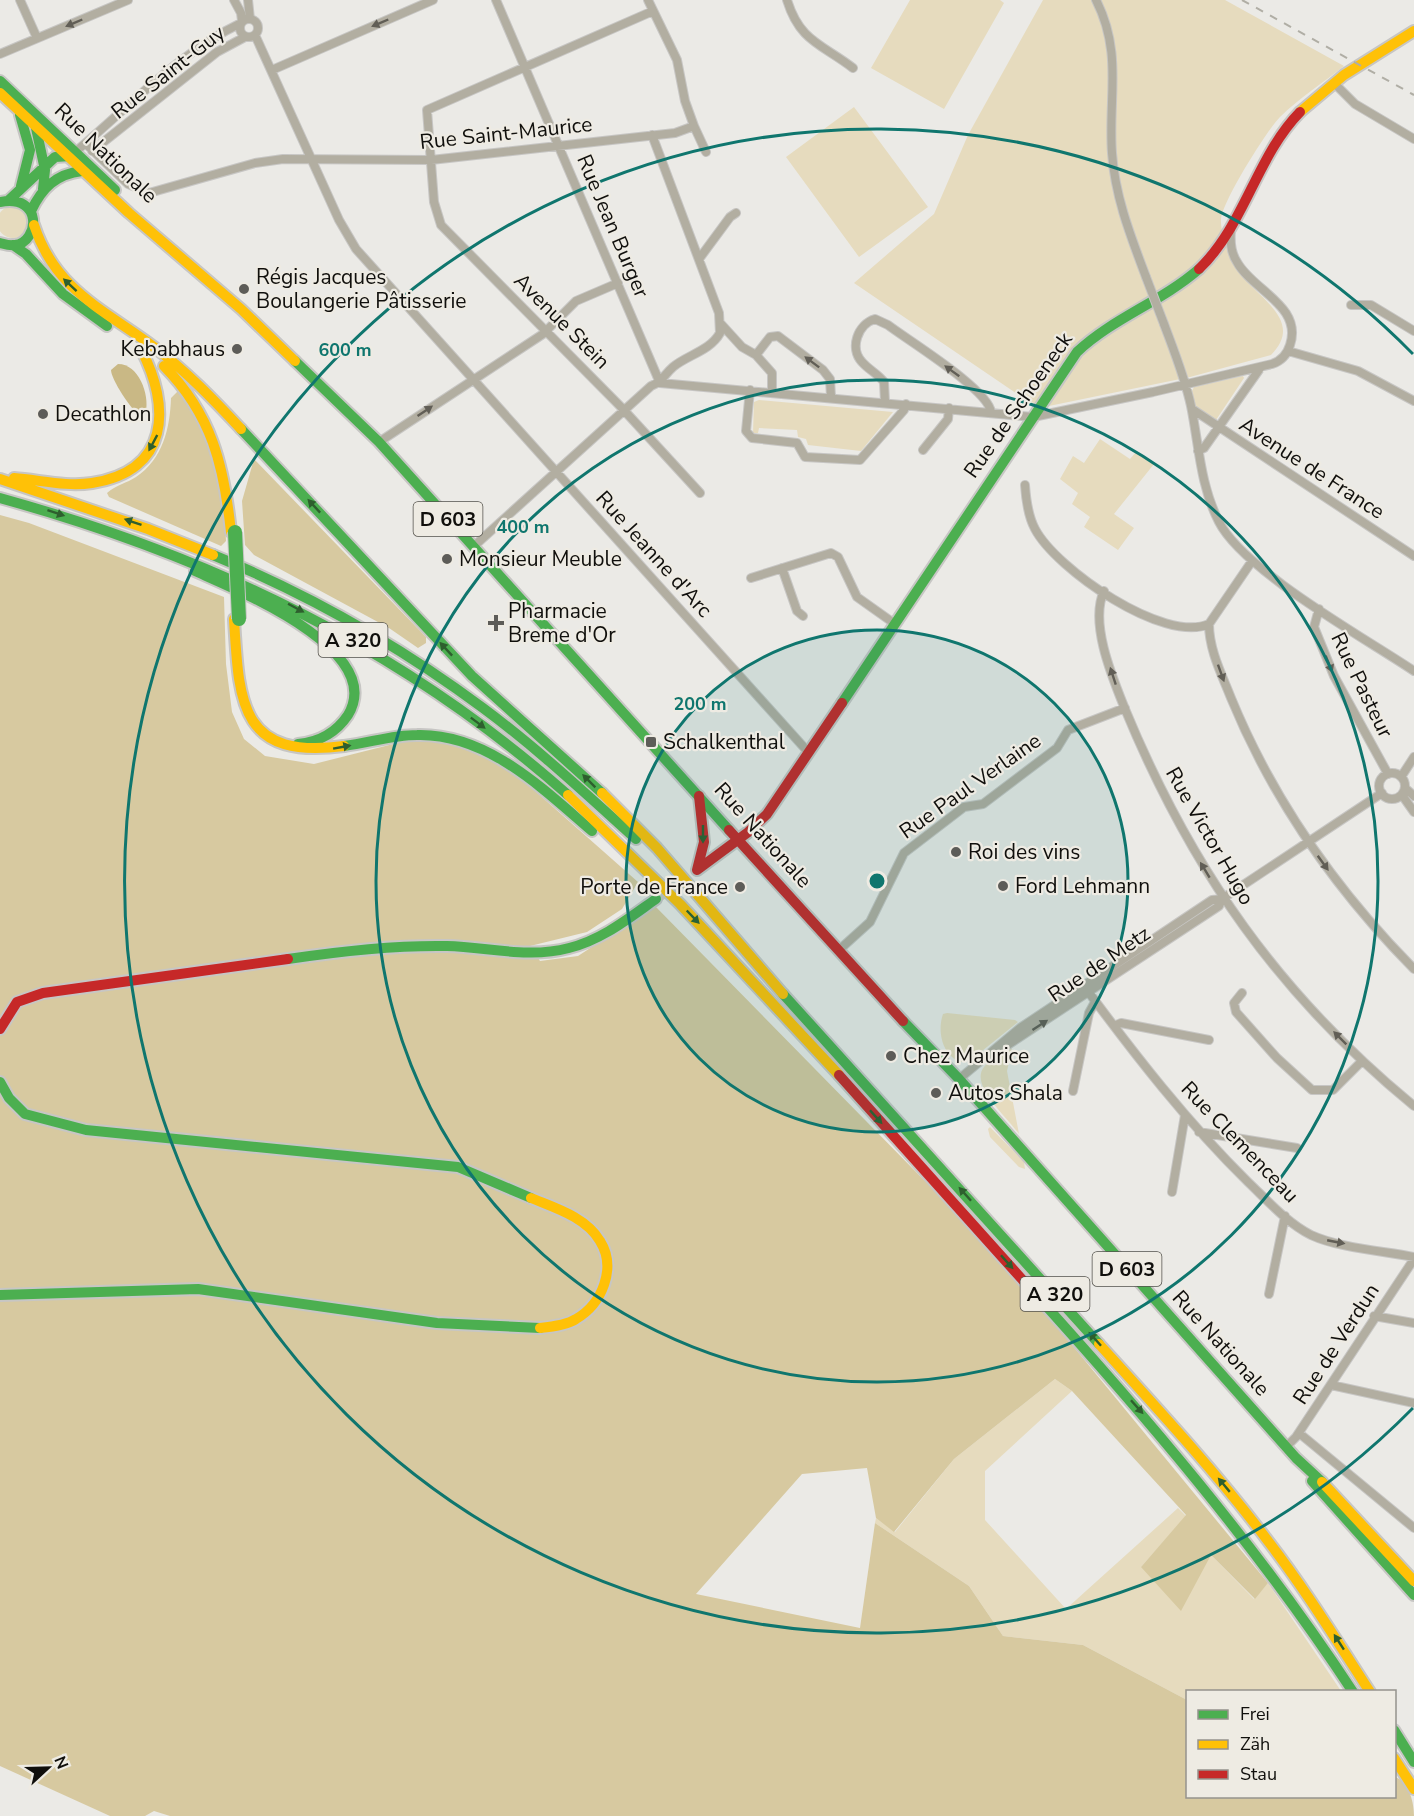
<svg xmlns="http://www.w3.org/2000/svg" width="1414" height="1816" font-family="'Nunito Sans',sans-serif">
<style>
.green{fill:#e6dbbe}
.forest{fill:#d7c9a0}
.water{fill:#c9b885}
.lines{fill:none;stroke-linecap:round;stroke-linejoin:round}
.secondary-tunnel{stroke:#cac9c5;stroke-width:10;stroke-dasharray:10 5;stroke-linecap:butt}
.street-casing{stroke:#c7c6c4;stroke-width:10}
.fast-casing{stroke:#c7c6c4;stroke-width:14}
.slow-casing{stroke:#c7c6c4;stroke-width:14}
.jam-casing{stroke:#c7c6c4;stroke-width:14}
.street{stroke:#b2aea1;stroke-width:8}
.fast{stroke:#4caf50;stroke-width:10}
.slow{stroke:#ffc107;stroke-width:10}
.jam{stroke:#c62828;stroke-width:10}
.rail{stroke:#b0aea5;stroke-width:2;stroke-dasharray:8 8;stroke-linecap:butt}
.street-bridge-casing{stroke:#c7c6c4;stroke-width:10;stroke-linecap:butt}
.fast-bridge-casing{stroke:#c7c6c4;stroke-width:16;stroke-linecap:butt}
.street-bridge{stroke:#b2aea1;stroke-width:8}
.fast-bridge{stroke:#4caf50;stroke-width:14}
.oneway{fill:#615e56}
.oneway2{fill:#2e5f2e}
.ring{fill:none;stroke:#0f766e;stroke-width:3}
.poi-dot{fill:#5d5c58;stroke:#eeebe3;stroke-width:2}
.labels{text-anchor:middle;stroke-width:4.5;stroke-linejoin:round;paint-order:stroke}
.shield{fill:#eeebe3;stroke:#53514c;stroke-width:1.5}
.shield-label{font-size:20px;font-weight:bold;fill:#100f0c}
.street-label{font-size:21px;fill:#100f0c;stroke:#eeebe3}
.poi-label{font-size:21px;fill:#100f0c;stroke:#eeebe3;text-anchor:start}
.centre{fill:#0f766e;stroke:#eeebe3;stroke-width:3}
.ring-label{font-size:18px;text-anchor:middle;font-weight:bold;fill:#0f766e;stroke:#eeebe3;stroke-width:4.5;stroke-linejoin:round;paint-order:stroke}
</style>
<rect width="100%" height="100%" fill="#ebeae6"/>
<path class="green" d="M910,0h90l4,3 -60,106 -73,-41z
M1043,0h182l119,66c-21,17 -45,32 -64,51 -13,13 -58,85 -59,102 -1,15 10,40 18,52 16,26 67,49 32,84l-81,22 -146,30 -18,-7 -172,-117 80,-69 34,-79z
M854,107l74,100 -69,50 -73,-100z
M-3 222a16 16 0 1 1 32 0a16 16 0 1 1-32 0Z
M1243,376l1,2 -28,42 -21,-12 -3,-17 2,-4z
M759,400l134,12 -32,39 -53,-6 -2,-6 -8,-2 -1,-7 -38,-2 -1,5h-5l1,-31z
M1100,439l30,20 6,-7 18,12 -40,50 20,14 -16,22 -34,-23 6,-10 -18,-13 6,-11 -18,-14 13,-23 11,7z
M947,1013l68,7 3,2 -46,37 -11,3c-19,-6 -24,-31 -18,-48z
M1012,1048l-5,23 12,63c-11,-16 -50,-49 -35,-67 6,-8 19,-13 28,-19z
M990,1127l34,35 1,7 -6,-2 -29,-30 -2,-8z
M1055,1379l17,12 -87,80v49l81,89 112,-101 8,8 -45,51 70,-12 43,44 14,-16 73,108 -153,1 -1,8 -104,-55 -80,-9 -34,-50 -94,-63 1,-5 19,14 59,-73z"/>
<path class="forest" d="M178,391c32,28 47,110 48,150l-5,5 -112,-49 -2,-4c9,-8 20,-10 29,-16 27,-18 34,-49 35,-79z
M254,459l172,178v6l-8,5 -29,-20 -135,-73 -9,-10 -3,-44z
M0,515l29,8 195,74 2,67 6,48 12,27 21,17 49,8 107,-27 52,12 45,27 120,106 -16,27 -35,23 -57,14 10,15 38,-5 77,-50 317,323 105,122 191,232 -13,16 -44,-44 -30,56 -40,-44 45,-52 -114,-124 -17,-12 -101,80 -60,73 -18,-14 -9,-50 -65,6 -106,120 164,34 15,-105 94,63 34,50 80,9 104,55 1,96h206l1,-19c14,5 19,25 19,39h-1244l-16,-5 -9,5h-35l-110,-50z"/>
<path class="water" d="M118,364c21,0 31,30 28,47l-6,4c-8,-3 -29,-36 -29,-45z"/>
<g class="lines">
<path class="secondary-tunnel" d="M656,899l41,-29"/>
<defs>
<path id="street" d="M20,0l17,38
M234,0l7,13 1,8
M248,0l2,19
M496,0l164,383 373,34 120,-25 119,-28c9,-3 15,-9 18,-19 13,-39 -38,-55 -53,-83 -6,-9 -7,-21 -6,-32
M787,0c13,42 35,44 66,68
M1096,0c27,53 12,98 16,153 3,44 19,84 34,124
M653,11l-226,99 7,92 7,23 180,182 79,86
M240 28a9 9 0 1 1 18 0a9 9 0 1 1-18 0Z
M255,35l84,185 17,29 453,504
M0,54l128,-54
M272,70l161,-70
M1334,83l21,21 59,35
M694,126l12,26
M86,144l42,40 21,9 106,-30 28,-4 148,1 244,-27 19,-7 -9,-25 -8,-41 -29,-60
M92,151l125,-99 28,-15
M75,152c53,-44 103,-99 166,-129
M699,259l31,-42 6,-4
M1351,305h20l43,26
M721,324l21,23 14,8 14,-18 8,-1 45,34 7,9 1,18
M1164,324c10,27 21,54 27,82 8,39 9,79 28,116 25,49 146,116 195,149
M1288,351l70,20 56,30
M756,355l16,18v19
M750,390l-4,41 6,7 45,5 8,14 55,3 44,-50 2,-6
M885,402l-1,-20c-6,-8 -15,-12 -22,-20 -13,-14 -4,-38 13,-43l13,6c21,16 100,64 103,87
M1192,409l222,147
M379,442l164,-108 33,-33 42,-18
M923,450l25,-31 1,-11
M1198,451l6,-3 57,-81
M1025,485c1,15 3,31 10,44 21,40 129,115 174,95
M473,547l178,-161c11,-4 13,-11 22,-19 14,-12 37,-16 47,-34l-1,-20 -67,-178
M1252,561l-43,63c0,26 13,51 22,74 42,102 106,193 183,271
M782,568l15,43 6,5
M751,578l80,-25 7,4 19,40 38,27
M1104,591c-15,32 9,88 21,118 67,162 154,286 289,397
M1319,609l-5,18 20,49 54,98
M1379 786a13 13 0 1 1 26 0a13 13 0 1 1-26 0Z
M1401,777l13,-20
M1405,788l9,8
M1402,795l12,17
M839,950l31,-28 34,-69 60,-46 19,-3 74,-56 11,-18 57,-22
M1084,986c51,69 103,136 164,196 19,18 39,41 63,53 28,13 72,16 103,22
M1242,993l-8,10 2,9 41,46 35,32h21l29,-29
M1114,1026l7,-3 88,17
M991,1053l9,-3 219,-144 3,-7
M959,1079l61,-51 192,-128 10,-1 160,-106
M1073,1091l16,-78 6,-11
M1199,1132l98,16
M1172,1192l13,-77
M1269,1294l16,-78
M1374,1316l40,7
M1331,1385l83,18
M1299,1433l115,95
M1286,1447l10,-10 118,-178"/>
<path id="fast" d="M0,81l115,109
M20,115l10,35 -9,36
M36,128l9,42 -2,19
M9,200l46,-43 16,-1
M0,202c44,-8 39,40 15,43 -5,1 -11,-1 -15,-2
M31,211c11,-23 25,-37 51,-40
M13,245l13,9 37,40 44,32
M295,361l84,81 350,388
M241,429l231,247 130,117
M0,498c213,59 402,150 568,297
M213,555c95,39 188,92 270,153 54,40 103,86 153,131
M195,571c42,19 192,79 153,144 -12,18 -29,27 -50,29
M842,703l235,-351c36,-34 84,-50 122,-83
M344,746c25,-3 48,-11 73,-11 70,-2 126,54 175,96
M288,959c53,-8 106,-14 159,-13 41,1 81,13 122,2 33,-8 60,-30 87,-49
M783,994l316,350
M903,1021l56,58 337,379 26,24
M0,1082l9,16 16,16 61,16 372,37 73,31
M1028,1286c117,129 229,260 325,406
M0,1295l198,-6 239,34 103,5
M1312,1481l102,114
M1394,1730l20,32"/>
<path id="slow" d="M0,93l129,120 112,96 54,52
M1300,112l44,-37 70,-44
M34,225c21,65 69,84 120,122 32,24 60,53 87,82
M164,366c48,49 60,100 67,166
M14,478c26,2 53,9 78,5 78,-12 79,-76 49,-134
M0,479l148,50 65,26
M234,619c5,84 6,141 110,127
M602,793l55,55 126,146
M568,795l112,109 159,171
M531,1198c24,10 55,19 69,43 17,27 2,63 -24,78 -9,6 -26,8 -36,9
M1099,1344c58,64 117,128 169,197 37,48 69,100 102,151
M1322,1482l92,99
M1394,1758l20,31"/>
<path id="jam" d="M1199,269c46,-44 57,-112 101,-157
M729,830l174,191
M697,870l50,-37 20,-19 75,-111
M697,870l7,-28 -5,-46
M0,1029l17,-27 26,-9 245,-34
M839,1075l189,211"/>
</defs>
<use href="#street" class="street-casing"/>
<use href="#fast" class="fast-casing"/>
<use href="#slow" class="slow-casing"/>
<use href="#jam" class="jam-casing"/>
<use href="#street" class="street"/>
<use href="#fast" class="fast"/>
<use href="#slow" class="slow"/>
<use href="#jam" class="jam"/>
<path class="rail" d="M1242,0l172,95"/>
<defs>
<path id="street-bridge" d="M1146,277l18,47"/>
<path id="fast-bridge" d="M235,532l4,87"/>
</defs>
<use href="#street-bridge" class="street-bridge-casing"/>
<use href="#fast-bridge" class="fast-bridge-casing"/>
<use href="#street-bridge" class="street-bridge"/>
<use href="#fast-bridge" class="fast-bridge"/>
</g>
<defs><path id="oneway-solid" d="M-6-.8H1V-3.2L6.5 0L1 3.2V.8H-6Z" transform="scale(1.5)"/></defs>
<g class="oneway">
<use href="#oneway-solid" transform="translate(74 23) rotate(157)"/>
<use href="#oneway-solid" transform="translate(380 23) rotate(157)"/>
<use href="#oneway-solid" transform="translate(812 362) rotate(-143)"/>
<use href="#oneway-solid" transform="translate(952 371) rotate(-144)"/>
<use href="#oneway-solid" transform="translate(425 411) rotate(-34)"/>
<use href="#oneway-solid" transform="translate(1329 664) rotate(68)"/>
<use href="#oneway-solid" transform="translate(1221 673) rotate(70)"/>
<use href="#oneway-solid" transform="translate(1113 676) rotate(-108)"/>
<use href="#oneway-solid" transform="translate(1323 863) rotate(54)"/>
<use href="#oneway-solid" transform="translate(1205 870) rotate(-121)"/>
<use href="#oneway-solid" transform="translate(1040 1025) rotate(-33)"/>
<use href="#oneway-solid" transform="translate(1340 1038) rotate(-135)"/>
<use href="#oneway-solid" transform="translate(1336 1242) rotate(11)"/>
</g>
<g class="oneway2">
<use href="#oneway-solid" transform="translate(70 285) rotate(-137)"/>
<use href="#oneway-solid" transform="translate(153 443) rotate(118)"/>
<use href="#oneway-solid" transform="translate(314 506) rotate(-133)"/>
<use href="#oneway-solid" transform="translate(56 513) rotate(18)"/>
<use href="#oneway-solid" transform="translate(133 522) rotate(-161)"/>
<use href="#oneway-solid" transform="translate(296 608) rotate(28)"/>
<use href="#oneway-solid" transform="translate(446 649) rotate(-133)"/>
<use href="#oneway-solid" transform="translate(478 723) rotate(37)"/>
<use href="#oneway-solid" transform="translate(342 747) rotate(-10)"/>
<use href="#oneway-solid" transform="translate(589 781) rotate(-135)"/>
<use href="#oneway-solid" transform="translate(703 834) rotate(90)"/>
<use href="#oneway-solid" transform="translate(693 917) rotate(46)"/>
<use href="#oneway-solid" transform="translate(876 1117) rotate(48)"/>
<use href="#oneway-solid" transform="translate(965 1194) rotate(-132)"/>
<use href="#oneway-solid" transform="translate(1007 1262) rotate(48)"/>
<use href="#oneway-solid" transform="translate(1095 1339) rotate(-132)"/>
<use href="#oneway-solid" transform="translate(1137 1407) rotate(48)"/>
<use href="#oneway-solid" transform="translate(1224 1485) rotate(-130)"/>
<use href="#oneway-solid" transform="translate(1339 1642) rotate(-123)"/>
</g>
<circle cx="877" cy="881" r="251" fill="#0f766e" fill-opacity=".12"/>
<g class="ring">
<circle cx="877" cy="881" r="251"/>
<circle cx="877" cy="881" r="501"/>
<path d="M1413 1408A752 752 0 1 1 1413 354"/>
</g>
<g class="poi-dot">
<circle cx="244" cy="289" r="6"/>
<circle cx="237" cy="349" r="6"/>
<circle cx="43" cy="414" r="6"/>
<circle cx="447" cy="559" r="6"/>
<path d="M493 614h6v6h6v6h-6v6h-6v-6h-6v-6h6z"/>
<rect x="645" y="736" width="12" height="12" rx="3"/>
<circle cx="956" cy="852" r="6"/>
<circle cx="1003" cy="886" r="6"/>
<circle cx="740" cy="887" r="6"/>
<circle cx="891" cy="1056" r="6"/>
<circle cx="936" cy="1093" r="6"/>
</g>
<g class="labels">
<g class="shield">
<rect x="413.5" y="502" width="69" height="34" rx="4.5"/>
<rect x="318.5" y="623" width="69" height="34" rx="4.5"/>
<rect x="1092.5" y="1252" width="69" height="34" rx="4.5"/>
<rect x="1020.5" y="1277" width="69" height="34" rx="4.5"/>
</g>
<g class="shield-label">
<text x="448" y="526">D 603</text>
<text x="353" y="647">A 320</text>
<text x="1127" y="1276">D 603</text>
<text x="1055" y="1301">A 320</text>
</g>
<g class="street-label">
<text transform="translate(168 72) rotate(-38)" y="7">Rue Saint-Guy</text>
<text transform="translate(506 133) rotate(-6)" y="7">Rue Saint-Maurice</text>
<text transform="translate(106 153) rotate(44)" y="7">Rue Nationale</text>
<text transform="translate(613 226) rotate(67)" y="7">Rue Jean Burger</text>
<text transform="translate(562 321) rotate(45)" y="7">Avenue Stein</text>
<text transform="translate(1018 405) rotate(-55)" y="7">Rue de Schoeneck</text>
<text transform="translate(1312 468) rotate(33)" y="7">Avenue de France</text>
<text transform="translate(654 554) rotate(48)" y="7">Rue Jeanne d'Arc</text>
<text transform="translate(1362 685) rotate(64)" y="7">Rue Pasteur</text>
<text transform="translate(970 786) rotate(-35)" y="7">Rue Paul Verlaine</text>
<text transform="translate(763 835) rotate(48)" y="7">Rue Nationale</text>
<text transform="translate(1210 836) rotate(60)" y="7">Rue Victor Hugo</text>
<text transform="translate(1099 964) rotate(-34)" y="7">Rue de Metz</text>
<text transform="translate(1240 1142) rotate(46)" y="7">Rue Clemenceau</text>
<text transform="translate(1221 1343) rotate(48)" y="7">Rue Nationale</text>
<text transform="translate(1336 1344) rotate(-57)" y="7">Rue de Verdun</text>
</g>
<g class="poi-label">
<text x="256" y="284">Régis Jacques<tspan x="256" dy="24">Boulangerie Pâtisserie</tspan></text>
<text x="225" y="356" text-anchor="end">Kebabhaus</text>
<text x="55" y="421">Decathlon</text>
<text x="459" y="566">Monsieur Meuble</text>
<text x="508" y="618">Pharmacie<tspan x="508" dy="24">Breme d'Or</tspan></text>
<text x="663" y="749">Schalkenthal</text>
<text x="968" y="859">Roi des vins</text>
<text x="1015" y="893">Ford Lehmann</text>
<text x="728" y="894" text-anchor="end">Porte de France</text>
<text x="903" y="1063">Chez Maurice</text>
<text x="948" y="1100">Autos Shala</text>
</g>
</g>
<circle cx="877" cy="881" r="9" class="centre"/>
<g class="ring-label">
<text x="345" y="356">600 m</text>
<text x="523" y="533">400 m</text>
<text x="700" y="710">200 m</text>
</g>
<rect x="1186" y="1690" width="210" height="108" fill="#eeebe3" stroke="#95938d" stroke-width="1.5"/>
<rect x="1198" y="1710" width="30" height="9" fill="#4caf50" stroke="#95938d" stroke-width="1.5"/>
<text x="1240" y="1720" font-size="18" fill="#100f0c">Frei</text>
<rect x="1198" y="1740" width="30" height="9" fill="#ffc107" stroke="#95938d" stroke-width="1.5"/>
<text x="1240" y="1750" font-size="18" fill="#100f0c">Zäh</text>
<rect x="1198" y="1770" width="30" height="9" fill="#c62828" stroke="#95938d" stroke-width="1.5"/>
<text x="1240" y="1780" font-size="18" fill="#100f0c">Stau</text>
<g transform="translate(48 1768) rotate(68)" stroke="#eeebe3" stroke-width="4.5" paint-order="stroke">
<path d="M0-4.5L10 22L0 15L-10 22Z" fill="#100f0c"/>
<text y="-9" font-size="16" font-weight="bold" text-anchor="middle" fill="#100f0c">N</text>
</g>
</svg>
